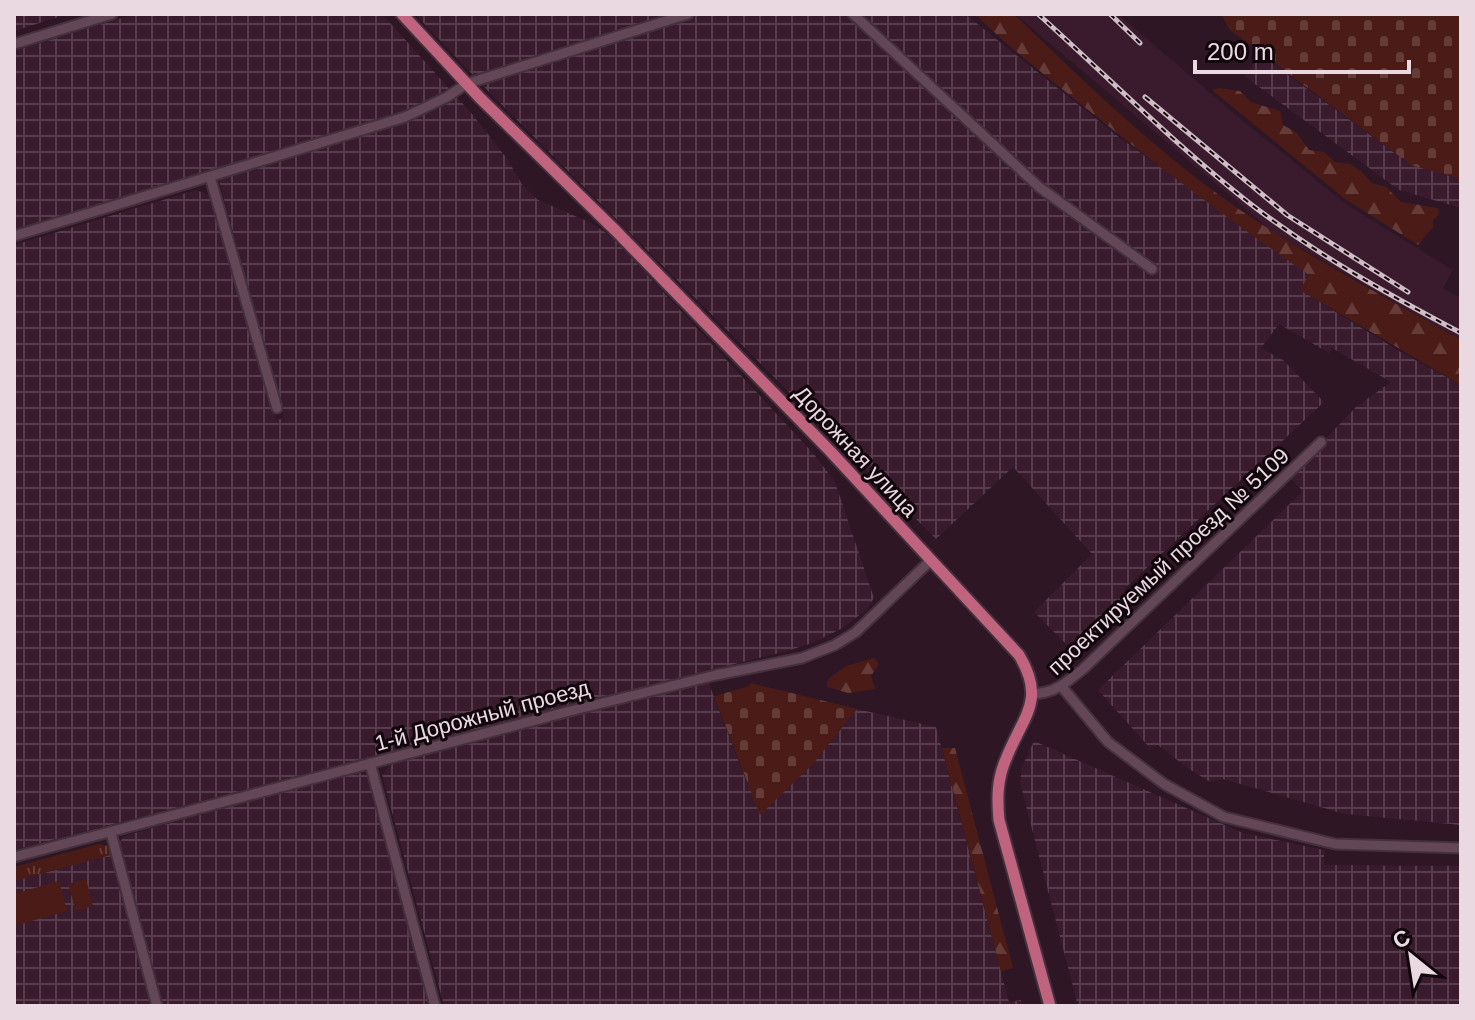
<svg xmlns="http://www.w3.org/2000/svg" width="1475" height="1020" font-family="Helvetica,sans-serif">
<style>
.built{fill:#3a1b2e}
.industrial{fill:url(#industrial-grid)}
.grass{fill:url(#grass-tufts)}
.forest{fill:url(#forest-firs)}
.cemetery{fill:url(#cemetery-stones)}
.garden{fill:#4b1c17}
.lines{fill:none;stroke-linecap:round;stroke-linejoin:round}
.minor-casing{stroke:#44313d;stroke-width:13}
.major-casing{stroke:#44313d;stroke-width:15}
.minor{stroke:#644757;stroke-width:9}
.major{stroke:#c0637e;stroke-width:11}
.rail-casing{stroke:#cfbcc5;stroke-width:5}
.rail{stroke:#10060b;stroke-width:2;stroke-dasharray:6;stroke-linecap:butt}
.labels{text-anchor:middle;stroke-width:6;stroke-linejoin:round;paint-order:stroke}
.street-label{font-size:22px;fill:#ebd9e2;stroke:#10060b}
</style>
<defs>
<pattern id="industrial-grid" width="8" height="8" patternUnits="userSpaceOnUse" patternTransform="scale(2)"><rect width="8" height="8" fill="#3a1b2e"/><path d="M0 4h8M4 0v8" fill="none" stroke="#573c4c"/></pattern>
<pattern id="grass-tufts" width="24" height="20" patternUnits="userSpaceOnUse" patternTransform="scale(2)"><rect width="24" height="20" fill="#4b1c17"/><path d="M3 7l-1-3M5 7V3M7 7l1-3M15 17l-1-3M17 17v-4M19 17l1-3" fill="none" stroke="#653c38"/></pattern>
<pattern id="forest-firs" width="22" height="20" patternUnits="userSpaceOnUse" patternTransform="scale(2)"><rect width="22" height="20" fill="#4b1c17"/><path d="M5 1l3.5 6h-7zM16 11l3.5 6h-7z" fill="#653c38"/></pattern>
<pattern id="cemetery-stones" width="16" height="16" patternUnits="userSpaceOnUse" patternTransform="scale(2)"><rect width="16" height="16" fill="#4b1c17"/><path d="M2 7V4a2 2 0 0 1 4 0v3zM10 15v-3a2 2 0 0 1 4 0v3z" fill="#653c38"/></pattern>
</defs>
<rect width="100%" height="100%" fill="#2e1624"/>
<path class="built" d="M1015,14h103l125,107 104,84 106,65 -10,18 18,10v42l-188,-108z"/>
<path class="industrial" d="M14,14h54l-54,17z
M135,14h247l91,101 35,45 15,26 15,14 51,22 22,14 203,218 21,28 39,116 -8,12 -25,19 -29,14 -25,8 -219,54 -554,145v-605l182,-55 15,6 65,224 8,-2 -68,-248 -202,61v-180z
M415,14h550l155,124 189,137 -9,15 99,61 62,34v440l-116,-11 -122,-35 -13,3 -24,-15 -28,-22 -9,2 -51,-57 205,-199 -14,-14 67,-70 35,-25 -59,-34 -3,5 -50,-29 -18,24 22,12 41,42 -201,188 8,9 -56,54 -41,-41 58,-58 -79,-87 -77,72 -446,-446z
M1261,55l150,110 50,14v29l-62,-18 -155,-114z
M708,681l40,105 63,-20 46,-57 79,18 73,275 12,-2 1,6h-578l-62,-231 8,-10 181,-51z
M1034,741l209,92 81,17v15l137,1v140h-383l-58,-223 2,-16z
M356,772l12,3 61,231h-268l-41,-164 4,-6z
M110,855l41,151h-137v-125z"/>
<path class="grass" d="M99,844l9,2 2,9 -96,26v-14z"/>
<path class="forest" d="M975,14h39c60,58 120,116 186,167 81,62 173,109 261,159v45l-161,-95 9,-15c-76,-52 -150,-108 -222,-166 -38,-31 -77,-60 -112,-95z
M1219,88l21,3 11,11 29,9 3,14 13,7 13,18 15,2 11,10 15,2 12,8 10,11 14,4 15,15 37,6 1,7 -6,5v7l-15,18 -73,-46 -133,-109z
M874,658l5,6 -8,12 4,13 -27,4 -21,-6 1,-8 18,-13z
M942,748h13l58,220 -12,3z"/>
<path class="cemetery" d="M1221,14h240v165l-50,-14 -181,-135z
M751,683l106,26 -46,57 -51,49 -46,-119 35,-10z"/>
<path class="garden" d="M86,879l7,27 -17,5 -8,-27z
M59,881l8,30 -53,15v-32z"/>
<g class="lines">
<defs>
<path id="minor" d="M853,14l186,173 113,82
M14,44l98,-30
M210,177l67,231
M14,236l391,-119 42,-20 19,-13 222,-70
M1062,687l46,55 56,42 60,33 111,27 126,4
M1033,694c22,-1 33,-11 50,-25l238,-227
M370,763l65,243
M111,833l46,173
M14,857l556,-146 146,-36 86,-17 33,-13 21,-13 75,-72"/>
<path id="major" d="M402,14l78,84 136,133 214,220 189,204c28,46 3,62 -13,104 -9,20 -9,40 -7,61l51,186"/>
</defs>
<use href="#minor" class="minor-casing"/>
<use href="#major" class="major-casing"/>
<use href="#minor" class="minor"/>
<use href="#major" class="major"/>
<defs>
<path id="rail" d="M1038,14c70,63 136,130 210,188 66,51 139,92 213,131
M1110,14l30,29
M1145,97l142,118 121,77"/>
</defs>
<use href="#rail" class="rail-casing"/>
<use href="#rail" class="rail"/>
</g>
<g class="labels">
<g class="street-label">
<text transform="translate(856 451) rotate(47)" y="8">Дорожная улица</text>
<text transform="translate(1168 561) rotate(-43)" y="8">проектируемый проезд № 5109</text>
<text transform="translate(482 715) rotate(-15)" y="8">1-й Дорожный проезд</text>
</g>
</g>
<rect width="1475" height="1020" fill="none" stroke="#ebd9e2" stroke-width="32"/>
<g transform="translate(1411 956) rotate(330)" stroke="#10060b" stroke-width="6" paint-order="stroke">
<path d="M0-6L14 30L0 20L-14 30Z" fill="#ebd9e2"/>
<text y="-12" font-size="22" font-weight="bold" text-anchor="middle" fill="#ebd9e2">С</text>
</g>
<path d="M1195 60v12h214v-12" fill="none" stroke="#ebd9e2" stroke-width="4"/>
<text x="1207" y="60" font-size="24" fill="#ebd9e2" stroke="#10060b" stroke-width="6" paint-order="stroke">200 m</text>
</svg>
